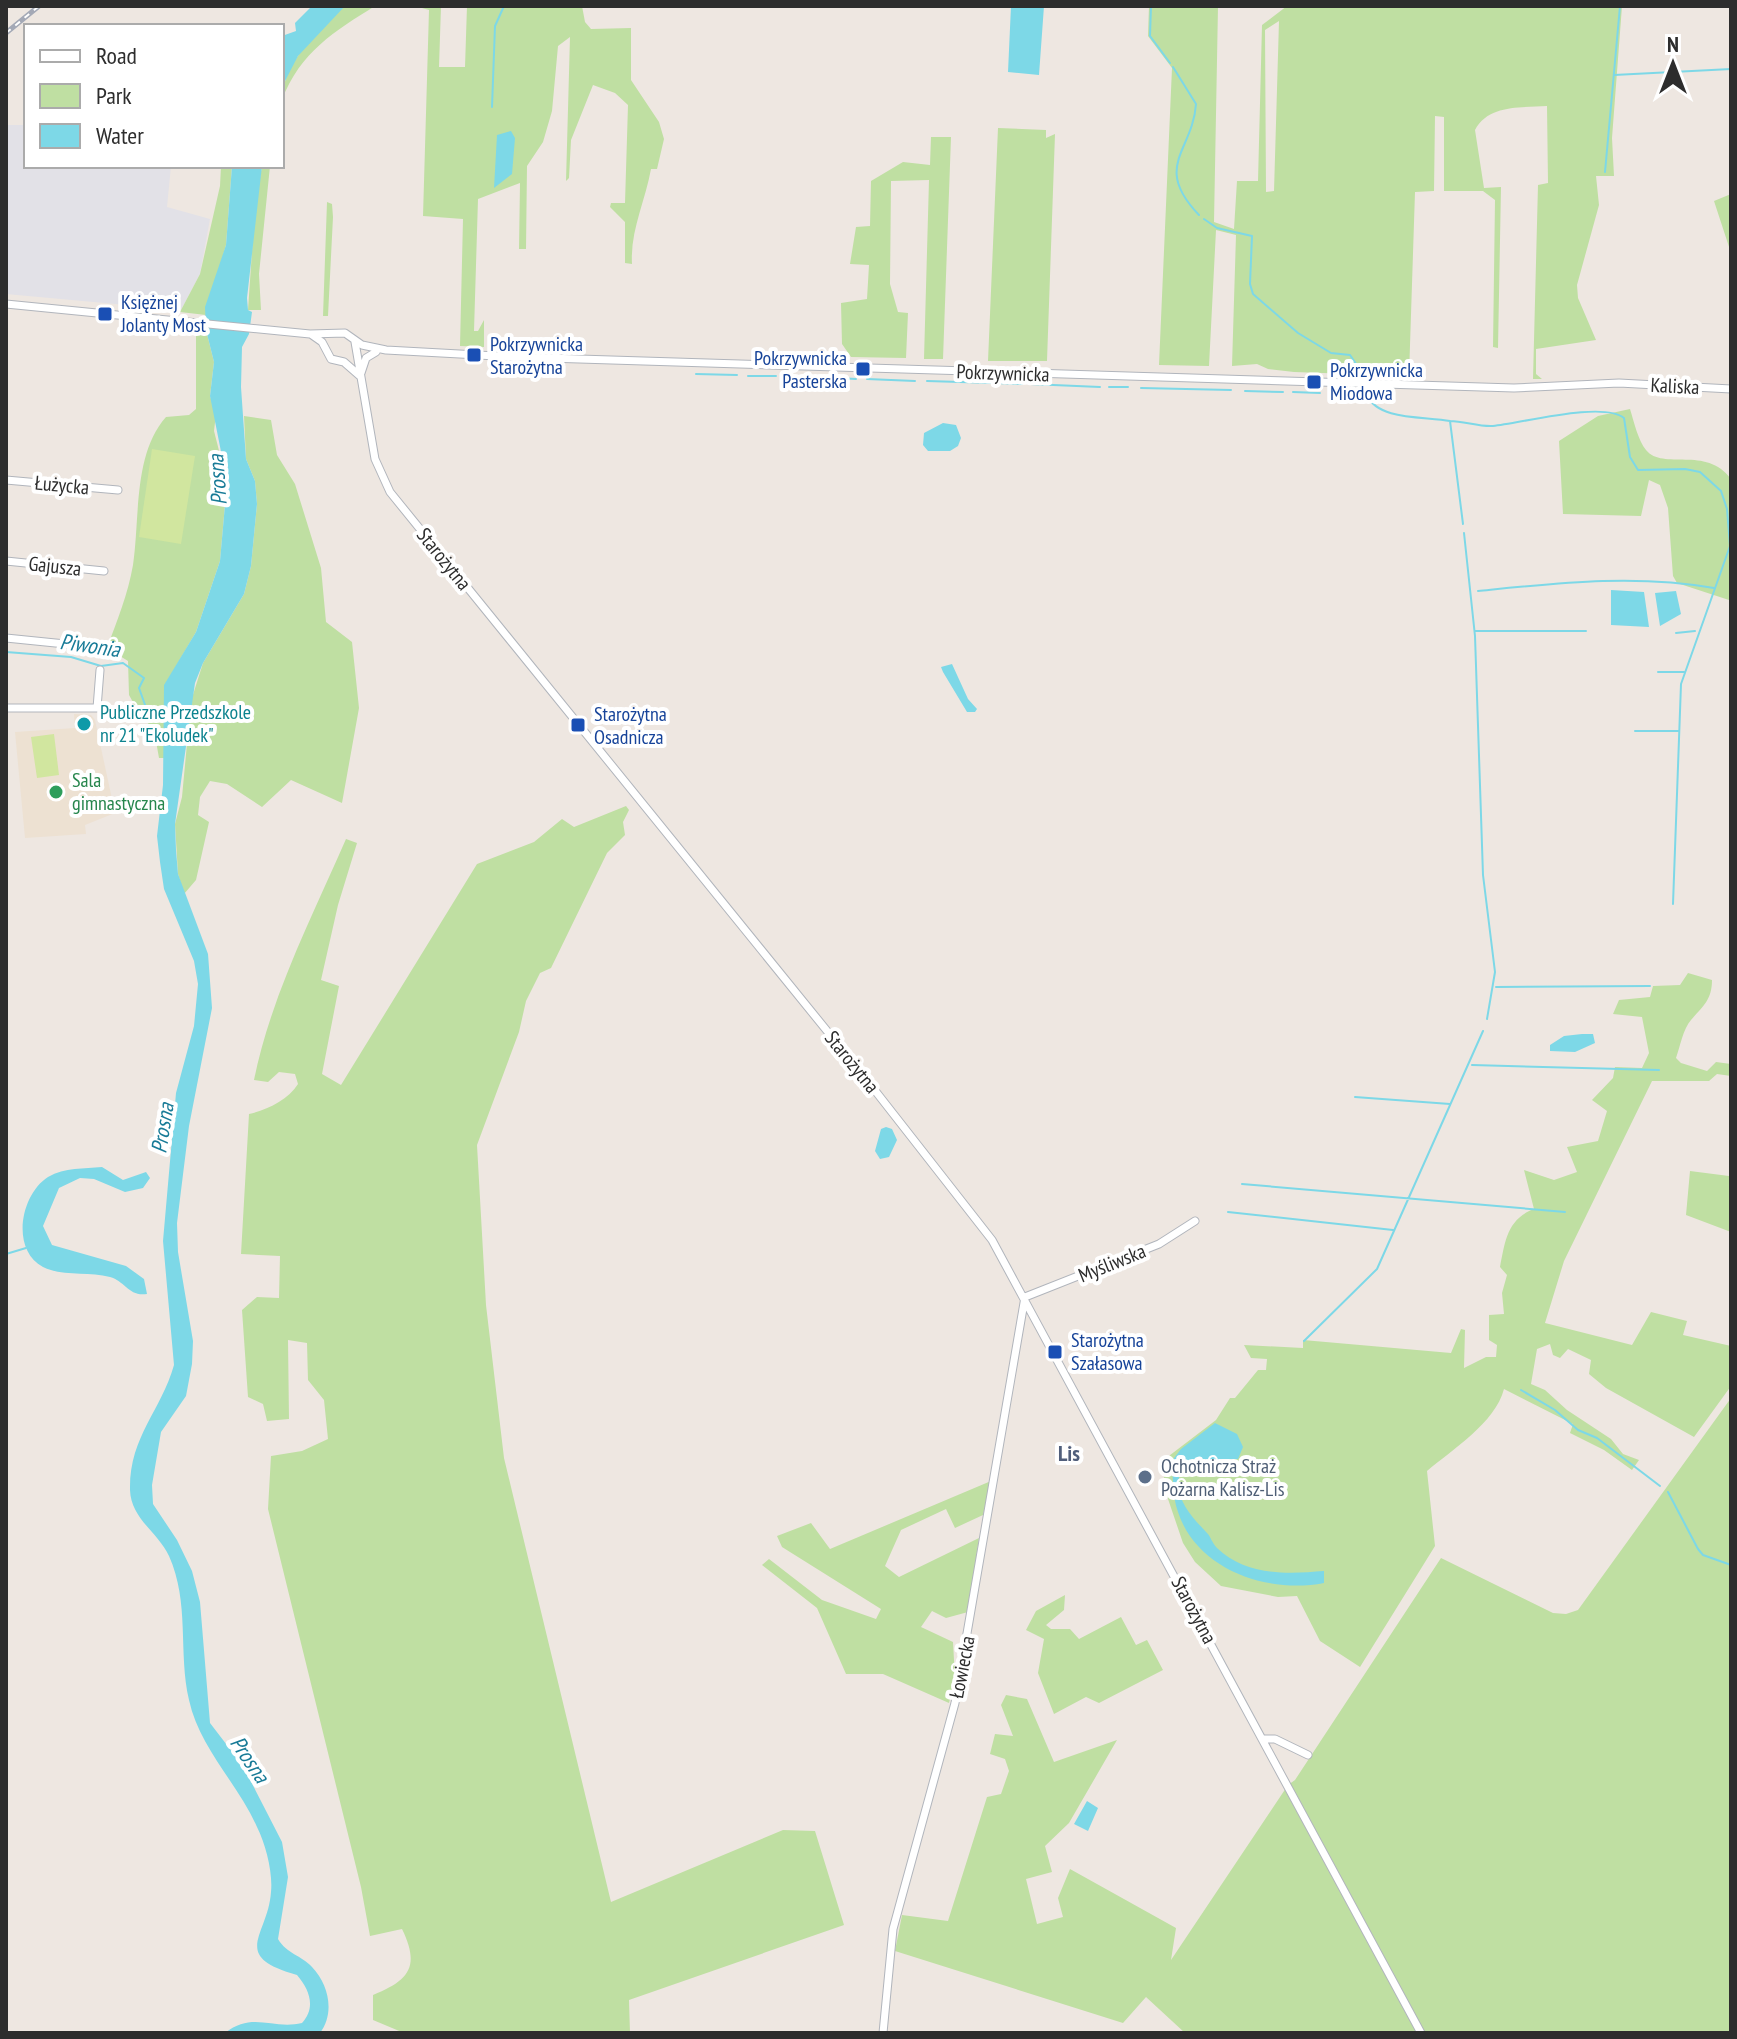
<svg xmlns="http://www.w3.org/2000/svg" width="1737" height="2039" font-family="'PT Sans Narrow',sans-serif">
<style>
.industrial{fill:#e2e1e7}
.education{fill:#ede1d2}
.green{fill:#bfdfa2;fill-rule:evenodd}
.pitch{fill:#d1e69f}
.water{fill:#7dd8e7}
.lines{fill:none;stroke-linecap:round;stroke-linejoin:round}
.stream{stroke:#7dd8e7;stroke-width:2}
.minor-casing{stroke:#b1b5bc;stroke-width:9}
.minor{stroke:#fff;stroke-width:7}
.rail-casing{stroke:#a4a9b6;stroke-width:5}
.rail{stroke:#fff;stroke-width:2;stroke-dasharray:6;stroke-linecap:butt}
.transit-dot{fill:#1a4fb4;stroke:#fff;stroke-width:3}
.culture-dot{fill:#0f9aa8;stroke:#fff;stroke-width:3}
.leisure-dot{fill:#2e9e5b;stroke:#fff;stroke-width:3}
.service-dot{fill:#5c6f8a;stroke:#fff;stroke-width:3}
.labels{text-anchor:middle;stroke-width:8;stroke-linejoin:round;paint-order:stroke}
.transit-label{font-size:20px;fill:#164399;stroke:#fff;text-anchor:start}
.street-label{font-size:20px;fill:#2d2d2d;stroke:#fff}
.culture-label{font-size:20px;fill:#0d838f;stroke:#fff;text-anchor:start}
.leisure-label{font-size:20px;fill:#27864d;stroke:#fff;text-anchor:start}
.service-label{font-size:20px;fill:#4e5e75;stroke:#fff;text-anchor:start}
.water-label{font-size:22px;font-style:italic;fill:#187b97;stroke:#fff}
.neighbourhood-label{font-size:22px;font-weight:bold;fill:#505e7b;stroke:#fff}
</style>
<rect width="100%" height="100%" fill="#eee7e1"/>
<path class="industrial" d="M6,125h20v41h145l-4,41 43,12 -10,55 -19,36 -175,-16z"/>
<path class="education" d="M74,714l17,1 4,5 20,93 -30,12 1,9 -61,4 -10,-106 60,-4z"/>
<path class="green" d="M345,6h30c-40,25 -75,46 -93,94 0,-36 37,-72 63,-94z
M415,6h26l-2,61h26l2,-61h115l3,16 6,7 40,-1v52l28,42 5,17 -7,30h-6c-6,33 -21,62 -19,95l-7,-1v-41l-15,-15 1,-4h14l3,-98 -13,-12 -22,-8 -22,55 -2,38 -3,3 4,-144 -12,9 -6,65 -9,31 -16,24 -1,83h-7l1,-66 -42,16 -4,132h4l6,-11v27l-24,-1 3,-127 -40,-3 6,-206z
M1149,6h69l-4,216 20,7 3,-48h21l4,-156 25,-19h335l-10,132 2,38h-18l3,29 -22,80 1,13 18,42 -60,9v25l6,5h-9l5,-194 10,-2 -1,-77c-26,2 -58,-2 -72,24l9,58 17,-1 -3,161 -5,-1 2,-147 -12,-9h-39v-74l-9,-1 -1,75 -19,1 -6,184 -115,-4 -26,-3 -11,-5 -25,2 4,-131 -20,-5 -7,136 -50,-1 13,-297 -24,-32zM1279,21l-5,170 -8,1 -1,-162z
M998,128l48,2v8l9,-4 -8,227h-59z
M931,137h20l-8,222h-19l5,-179 -38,1 -1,103 8,28 10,1 -2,45 -55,-1 -9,-13 -1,-41 26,-4 2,-34 -19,-1 6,-37 14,-1 1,-45 32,-19 27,3z
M221,166h11l-6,79 -20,70 -26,-3 20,-38 20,-88z
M262,166h8l-11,108 2,36h-13l7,-103z
M1731,194v59l-17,-52z
M327,202l5,2 1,13 -5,99h-5z
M196,333l11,1 7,28 -4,34 6,18 -2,17 13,51 -7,79 -24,71 -31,53 -1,73h-5l-5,-28 -15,-17 -10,-18 -1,-34 -21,-13c10,-27 21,-54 26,-83 7,-47 0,-111 33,-148l23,-2 7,-6z
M1630,409c4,13 8,31 16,41 17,21 60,-5 85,29l-2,121 -52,-17 -4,-7 -5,-68 -8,-23 -11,-5 -8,36 -78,-2 -4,-73 39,-25z
M244,416l27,4 6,35 18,29 26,84 5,54 26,20 7,66 -17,95 -51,-23 -29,27 -35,-23 -17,-3 -10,16 -2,18 11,7 -13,58 -12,14 -6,-20 -3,-50 7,-27 9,-96 12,-38 41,-69 7,-28 6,-62 -2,-23 -9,-22z
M626,806l3,4 -6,12 2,13 -18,18 -56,115 -11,5 -14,28 -7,31 -42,113 9,160 18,153 107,444 172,-72 32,1 29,94 -215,75 1,33h-226l-31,-13v-25c37,-15 47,-29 29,-66l-32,7 -9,-49 -93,-378 3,-53 31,-5 26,-12 -4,-39 -16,-20 -1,-37 -19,-3 1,79 -22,2 -4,-17 -15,-7 -6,-87 15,-13 22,1 1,-42 -39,-2 8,-140c18,-4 39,-14 49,-30l-3,-10 -16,-2 -11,10 -14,-2c17,-84 58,-163 92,-241l11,4 -19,62 -17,75 18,6 -17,88 19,11 136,-221 57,-22 28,-23 12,8z
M1688,973l24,7c0,20 -9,26 -21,40 -8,9 -11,27 -15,38l5,5 26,8 9,-9 15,2v12l-14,-2 -8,7h-57l-88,180 -19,62 87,22 19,-33 36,9 -4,14 48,11v40l-37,51 -88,-49 -17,-14 2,-14 -23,-11 -8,9 -7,-3 -3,-11 -13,5 -6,35 14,6 22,20 44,29 12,15 16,6 -7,10 -28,-20 -34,-17 3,-9 -69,-35c-9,34 -51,60 -77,82l8,75 -75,121 -40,-26 -23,-45 -19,1 -57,-11 -26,-24 -12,-19 -15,-44 -7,-37 55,-42 14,-22h5l23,-28h8l1,-11 -16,-1 -7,-13 59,3v-8l148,13 10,-24 4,1 -1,38 22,-11h10l1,-12 -8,-5v-25l15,-1 -2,-21 5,-18 -7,-8c5,-25 7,-48 34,-58l-10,-39 30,10 23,-8 -10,-25 31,-6 9,-30 -15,-11 21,-22 2,-11 27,1 7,-15 -7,-36 -29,-3 6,-14 31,-3 3,-11 27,-1z
M1690,1171l39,5 2,56 -45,-17z
M1731,1398v635h-546l-39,-36 -23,26 -228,-72 7,-36 46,6 39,-124 14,-3 8,-23 -4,-12 -15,-5 5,-20 18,2 -12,-31 5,-10 21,4 27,63 63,-22 -48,83 -24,23 7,26 -26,7 11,45 26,-7 -5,-19 12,-29 106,59 -5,32 117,-175 7,-5 146,-222 112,55 13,1 12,-4z
M991,1481l-8,34 -28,13 -9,-19 -45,21 -16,36 14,11 80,-39 -11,74 -22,6 -14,-7 -11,16 32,15 2,36 -6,25 -66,-29h-37l-29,-66 -55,-43 7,-6 53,41 54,19 5,-10 -99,-62 -5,-11 34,-13 19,26z
M1065,1595l-1,15 -18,15 5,4h19l9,10 42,-22 15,28 11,-5 16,30 -64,33 -13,-6 -32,17 -16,-41 6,-34 -18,-9 10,-19z"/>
<path class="pitch" d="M152,449l43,7 -14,88 -42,-7z
M54,734l5,41 -22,3 -6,-41z"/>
<path class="water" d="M312,6h33l-47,50 -16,31v-51l14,-5 -1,-8z
M1011,6h33l-5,69 -31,-3z
M511,131l4,7 -3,36 -18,14 3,-53z
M232,166h30l-15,132 1,12 4,2 -3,22 -7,13 -1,40 5,72 9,22 2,23 -6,62 -7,28 -41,69 -8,20 -20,141 1,26 2,24 30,80 4,54 -23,118 -12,97 1,29 15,89 -1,23 -6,32 -25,36 -9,53 1,19 24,36 15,31 8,31 10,121 33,43 39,76 6,35 -10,62c9,15 23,16 34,28 17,18 23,46 8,66h-95c28,-22 47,-3 77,-10 14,-15 8,-33 -5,-48 -68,-19 -29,-39 -26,-83 2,-19 -5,-47 -14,-65 -19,-43 -58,-80 -68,-127 -11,-48 1,-97 -20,-144 -11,-24 -38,-37 -39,-66 -1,-53 31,-79 44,-125l-11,-124 13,-148 18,-67 4,-42 -4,-23 -30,-72 -4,-27 -3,-26 6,-51 1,-100 32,-53 24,-71 7,-79 -17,-86 4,-34 -8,-32 -1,-23 21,-62z
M943,423l13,2 5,13 -3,8 -8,5h-22l-5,-6 1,-12z
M1611,590l33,2 5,35 -38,-2z
M1676,591l5,23 -21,12 -5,-33z
M952,664l16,35 9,10 -2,3h-8l-24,-40 -2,-5z
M1582,1034h11l2,9 -20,9 -25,-1v-6l14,-9z
M886,1127l6,2 5,11 -8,17 -9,2 -5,-8 6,-22z
M102,1167l21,13 23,-8 4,6 -7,10 -18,4 -31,-13 -14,-1 -21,10 -16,38 9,19 74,21 18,13 3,15c-18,3 -22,-13 -37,-17 -22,-6 -47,0 -67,-10 -33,-18 -22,-73 5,-90 17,-10 36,-8 54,-10z
M1215,1423l22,11 6,13 -5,12 -37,2 -21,12c-7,25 12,44 27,60 4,4 5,10 10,15 29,28 70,26 107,23v12c-56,11 -127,-13 -146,-71 -6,-17 -4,-33 -7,-50l10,-13z
M1087,1801l11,7 -10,23 -14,-7z"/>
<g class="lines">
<path class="stream" d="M1151,6l-1,30 20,27
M1173,67l23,37c-3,47 -44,62 3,111
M1614,75l117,-6
M492,107l3,-81 9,-20
M1605,172l15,-166
M1204,219l13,9 35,8 -2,48 3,10 45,39 33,20 19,2 11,16
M696,374l41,1
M748,376h28
M789,377h8
M803,377h4
M815,378h15
M837,378l19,1
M867,379l48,2
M927,381l95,3
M1030,384l70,3
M1109,387h19
M1141,388l90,2
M1245,391l38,1
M1293,392l27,1
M1337,394l30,1c11,26 58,21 83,26l13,103
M1450,421c14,0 29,6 43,5 29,-3 110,-25 131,-8l6,39 8,13 47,-1 15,3 21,19 6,18 3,37 -49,138 -8,220
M1464,533l11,103 8,239 12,97 -8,47
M1478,591c80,-8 157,-17 236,-3
M1475,631h111
M1676,633l19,-2
M6,652l65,5 30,9 22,-3 21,15 -5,10 10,28 17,6
M1658,672h26
M1635,731h43
M1496,987l154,-1
M1472,1065l187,5
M1355,1097l95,7
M1242,1184l323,28
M1228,1212l165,18
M6,1254l20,-6
M1304,1341l73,-72 106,-238
M6,1354v13
M1521,1390l34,20 23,20 19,8 63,48
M1668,1492l30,57 5,6 28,10"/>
<defs>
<path id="minor" d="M6,304l304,30 35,-1 17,12 24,5 129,7 999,31 105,-5 112,6
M312,335l10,7 9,17 13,3 16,14
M355,342l20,117 15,33 476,587 126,161 429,793
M361,373l5,-15 10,-6
M6,480l112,10
M6,561l98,10
M6,638l89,9
M6,708h91l3,-38
M1262,1739h13l33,16
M883,2033l10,-104 62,-226 70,-406 134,-53 36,-23"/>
</defs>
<use href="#minor" class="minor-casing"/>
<use href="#minor" class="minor"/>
<defs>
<path id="rail" d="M6,33l33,-27"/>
</defs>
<use href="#rail" class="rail-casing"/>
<use href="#rail" class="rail"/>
</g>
<g class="transit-dot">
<rect x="97" y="306" width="16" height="16" rx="4"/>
<rect x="466" y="347" width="16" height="16" rx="4"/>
<rect x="855" y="361" width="16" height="16" rx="4"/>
<rect x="1306" y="374" width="16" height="16" rx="4"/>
<rect x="570" y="717" width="16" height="16" rx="4"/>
<rect x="1047" y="1344" width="16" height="16" rx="4"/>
</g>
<circle class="culture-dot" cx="84" cy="724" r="8"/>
<circle class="leisure-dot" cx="56" cy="792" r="8"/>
<circle class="service-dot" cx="1145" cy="1477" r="8"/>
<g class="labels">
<g class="transit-label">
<text x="121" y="309">Księżnej<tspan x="121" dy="23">Jolanty Most</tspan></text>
<text x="490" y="351">Pokrzywnicka<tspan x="490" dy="23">Starożytna</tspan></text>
<text x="847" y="365" text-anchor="end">Pokrzywnicka<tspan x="847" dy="23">Pasterska</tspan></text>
<text x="1330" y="377">Pokrzywnicka<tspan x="1330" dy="23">Miodowa</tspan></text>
<text x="594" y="721">Starożytna<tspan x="594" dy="23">Osadnicza</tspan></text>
<text x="1071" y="1347">Starożytna<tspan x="1071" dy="23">Szałasowa</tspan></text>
</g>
<g class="street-label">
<text transform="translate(1003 373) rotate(2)" y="7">Pokrzywnicka</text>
<text transform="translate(1675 386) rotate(3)" y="7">Kaliska</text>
<text transform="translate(62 485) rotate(5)" y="7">Łużycka</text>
<text transform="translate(444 559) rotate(51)" y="7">Starożytna</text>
<text transform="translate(55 566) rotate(6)" y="7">Gajusza</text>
<text transform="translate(852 1062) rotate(51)" y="7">Starożytna</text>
<text transform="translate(1112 1263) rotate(-22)" y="7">Myśliwska</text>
<text transform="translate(1194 1610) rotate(62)" y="7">Starożytna</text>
<text transform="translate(962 1667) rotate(-79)" y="7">Łowiecka</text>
</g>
<g class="culture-label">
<text x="100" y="719">Publiczne Przedszkole<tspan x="100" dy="23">nr 21 "Ekoludek"</tspan></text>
</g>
<g class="leisure-label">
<text x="72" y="787">Sala<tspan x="72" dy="23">gimnastyczna</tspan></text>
</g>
<g class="service-label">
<text x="1161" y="1473">Ochotnicza Straż<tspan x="1161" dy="23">Pożarna Kalisz-Lis</tspan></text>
</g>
<g class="water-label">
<text transform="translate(217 480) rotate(-94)" y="8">Prosna</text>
<text transform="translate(90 645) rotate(8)" y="8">Piwonia</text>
<text transform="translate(162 1128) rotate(-81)" y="8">Prosna</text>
<text transform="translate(250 1759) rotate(56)" y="8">Prosna</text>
</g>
<g class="neighbourhood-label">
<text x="1069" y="1461">Lis</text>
</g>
</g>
<rect width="1737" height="2039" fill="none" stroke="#2d2d2d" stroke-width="16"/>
<rect x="24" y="24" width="260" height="144" fill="#ffffff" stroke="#ababab" stroke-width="2"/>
<rect x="40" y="50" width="40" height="12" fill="#ffffff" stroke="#ababab" stroke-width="2"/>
<text x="96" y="64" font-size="24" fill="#2d2d2d">Road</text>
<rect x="40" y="84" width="40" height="24" fill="#bfdfa2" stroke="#ababab" stroke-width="2"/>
<text x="96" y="104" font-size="24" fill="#2d2d2d">Park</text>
<rect x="40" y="124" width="40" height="24" fill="#7dd8e7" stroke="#ababab" stroke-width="2"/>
<text x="96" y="144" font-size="24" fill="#2d2d2d">Water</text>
<g transform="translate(1673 64)" stroke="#ffffff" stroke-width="6" paint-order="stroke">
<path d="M0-6L14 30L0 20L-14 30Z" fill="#2d2d2d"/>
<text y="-12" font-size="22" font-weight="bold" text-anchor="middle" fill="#2d2d2d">N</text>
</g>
</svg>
